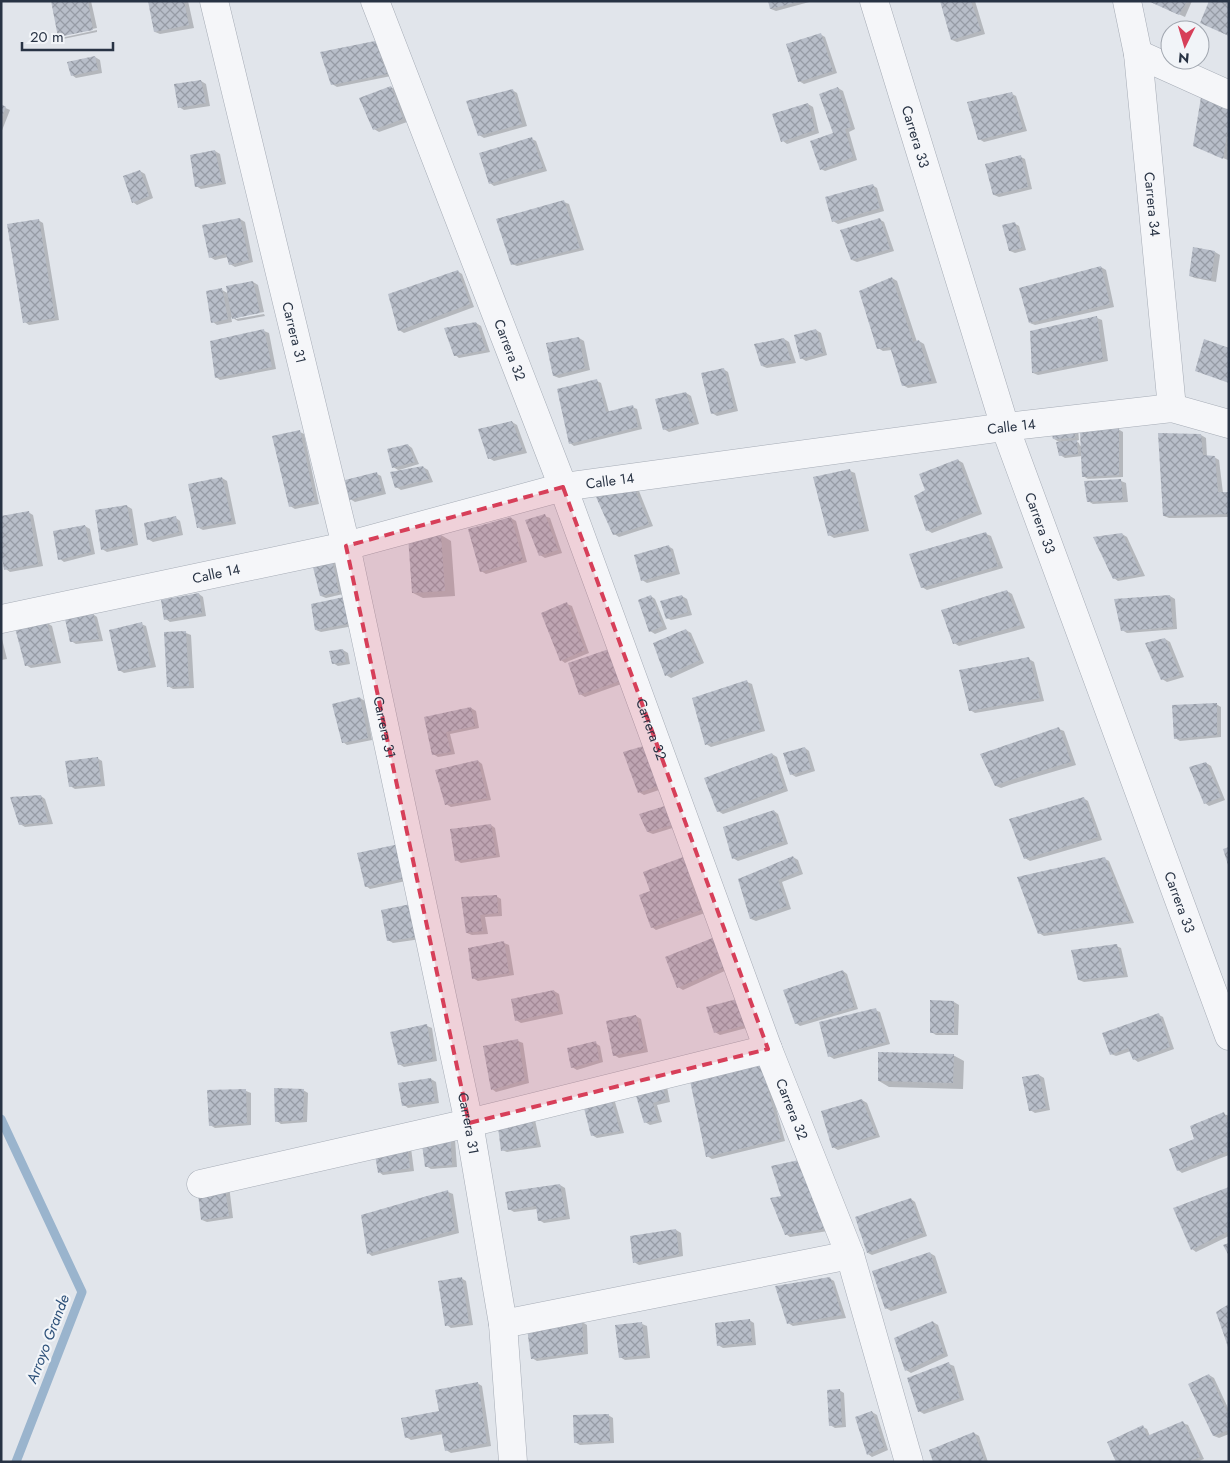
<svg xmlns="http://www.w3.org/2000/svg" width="1230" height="1463" font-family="Jost,sans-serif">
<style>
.shadow{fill:#0003}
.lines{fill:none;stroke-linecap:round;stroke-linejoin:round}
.stream{stroke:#9ab4cd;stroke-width:9}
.building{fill:url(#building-cross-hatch)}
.minor-casing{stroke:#a6acb6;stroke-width:29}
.minor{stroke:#f5f6f9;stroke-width:28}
.marked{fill:#d73f59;fill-opacity:0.2;stroke:#d73f59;stroke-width:4;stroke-dasharray:10 6;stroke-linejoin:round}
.labels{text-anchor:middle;stroke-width:4.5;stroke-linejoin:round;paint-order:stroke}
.street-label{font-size:14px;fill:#283344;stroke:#f1f4f8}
.water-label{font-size:15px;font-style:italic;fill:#30537b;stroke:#f1f4f8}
</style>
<defs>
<pattern id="building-cross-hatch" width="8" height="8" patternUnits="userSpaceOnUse" patternTransform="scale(1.25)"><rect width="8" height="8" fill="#b8bec9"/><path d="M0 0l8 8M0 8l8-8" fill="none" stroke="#969ba5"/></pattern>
</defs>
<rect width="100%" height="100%" fill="#e1e5eb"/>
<path class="shadow" d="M53,1h38l6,27 -36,7v3l36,-8v2l-34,7 -4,-3z
M149,1h39l6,27 -34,6 -5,-2z
M769,1h44l-37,10 -5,-2z
M941,1h34l10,33 -28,8 -5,-2z
M1150,1h42l-7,16z
M820,34l5,3 12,36 -33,11 -5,-3z
M375,42l5,3 11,31 -54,11 -5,-3z
M95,57l5,3 2,13 -26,5 -4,-3 -3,-12z
M201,81l5,3 4,22 -26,4 -5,-3z
M391,87l5,3 11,32 -28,10 -5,-3z
M838,88l5,3 12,38 -6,3 8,28 -32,11 -4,-2 14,-35z
M512,90l5,3 10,33 -43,12 -5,-3z
M1012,94l4,2 11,35 -43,11 -5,-3z
M808,104l5,3 6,26 -32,11 -4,-3z
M1,106l9,4 -9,23z
M1229,111v43l-1,6 -29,-12z
M532,139l4,2 11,30 -53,15 -4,-3z
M215,151l5,3 6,30 -25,5 -5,-3z
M1021,157l4,2 7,30 -33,8 -5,-2z
M140,171l5,3 8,24 -16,7 -4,-3z
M872,185l5,3 7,23 -46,13 -5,-3z
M564,202l5,2 15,46 -67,16 -5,-2z
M240,219l5,3 8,40 -18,5 -5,-3 -2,-7 -13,3 -5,-3z
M879,219l5,3 10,29 -37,11 -5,-2z
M38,220l5,3 16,97 -30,5 -4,-3z
M1014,223l5,3 7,24 -11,3 -5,-2z
M1194,248l21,4 5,3 -4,27 -21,-4 -5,-2z
M1101,267l5,3 8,37 -79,18 -5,-2z
M457,271l5,3 12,33 -70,26 -5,-3z
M892,278l5,3 20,61 2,-1 5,3 13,39 -29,5 -5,-3 -11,-35 -9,1 -5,-3z
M253,282l5,3 6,27 -28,5v2l28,-5 1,2 -27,5 -7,-4 1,5 -15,3 -4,-3 9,-32 7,4z
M1097,318l5,2 6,41 -70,14 -5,-2 -2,-41z
M476,323l5,3 9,26 -31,6 -4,-3z
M816,330l5,3 6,22 -21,6 -5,-3z
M264,331l5,2 7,36 -56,11 -4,-3z
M579,338l5,3 6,29 -31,8 -5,-2z
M784,339l5,3 7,21 -29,5 -5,-2z
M723,369l5,3 10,39 -21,5 -5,-3z
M597,381l4,2 8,29 23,-5 5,2 5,20 -68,17 -4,-3z
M686,393l5,3 8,28 -30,8 -5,-3z
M512,422l5,3 10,28 -33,8 -5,-3z
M1118,429l5,3v45l-35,2 -5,-3 -1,-20 -17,2 -5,-3 1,-12 -7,-4 24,-9 1,10 -3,1 3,2 1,3 2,-1z
M300,432l4,2 15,70 -24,5 -5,-3z
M1201,435l5,3 1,19h7l5,3 4,33h6v24l-60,1 -5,-2z
M408,445l4,3 7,16 -20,6 1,1 -7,-4z
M958,460l5,3 19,51 -50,19 -5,-3v-39z
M423,467l5,3 5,12 -32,8 -5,-3z
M850,471l5,2 14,58 -35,7 -5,-3z
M377,474l4,2 5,18 -31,8 -5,-3z
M222,478l5,3 9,43 -33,6 -4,-2z
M1121,481l5,2 2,19 -35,2 -5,-3z
M634,488l5,3 14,35 -34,11 -5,-3z
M127,506l5,3 6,36 -31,7 -5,-3z
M28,512l5,3 10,51 -33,6 -4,-3z
M545,516l5,2 12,35 -17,5 -5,-3z
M176,518l4,3 3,14 -30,7 -5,-3z
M511,518l5,3 11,41 -41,12 -5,-3z
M85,526l5,3 5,25 -31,8 -4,-3 -6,-27z
M986,534l5,2 12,32 -76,22 -5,-3z
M1122,534l5,3 18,39 -27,5 -4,-3z
M441,535l10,6 4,55 -32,2 -10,-5z
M668,546l5,3 7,25 -33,9 -5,-3z
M336,559l7,35 -17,4 -5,-2 -8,-36z
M1007,591l5,3 13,34 -66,18 -5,-3z
M199,594l4,3 3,19 -36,6 -4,-3z
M651,596l4,3 12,30 -12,5 -5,-3 -11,-30z
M682,596l5,3 5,16 -21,5 -4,-2z
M1170,596l5,3 2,30 -50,4 -5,-3z
M348,602l5,24 -32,6 -5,-2z
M567,604l5,2 17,47 -20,8 1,2 57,19 -42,15 -5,-3 -11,-33 -4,2 -4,-3z
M93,614l4,3 6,24 -27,3 -5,-3z
M47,623l5,3 9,37 -30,5 -5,-3z
M141,624l5,2 10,41 -32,6 -5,-3z
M686,630l5,3 13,30 -33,15 -5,-3z
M186,633l5,2 3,53 -21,1 -5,-3 -2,-52z
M1,635l6,24 -6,1z
M1165,639l5,3 14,35 -17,5 -5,-3z
M343,650l5,3 2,11 -12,2 -5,-3z
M1029,659l5,3 10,39 -69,12 -5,-3z
M747,682l5,2 13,47 -54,16 -5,-3z
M360,698l5,3 7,39 -25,5 -4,-3z
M1216,704l5,3v30l-41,4 -5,-3z
M471,708l5,3 3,17 -29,6 5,20 -17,3 -5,-3 -8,-36z
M1059,729l5,2 12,34 -64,19 -11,4 -5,-2 -14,-32z
M805,748l4,3 6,20 -19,6 -5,-3z
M625,753l40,35 -21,7 -5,-3z
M772,754l5,3 11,34 -65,23 -5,-3z
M97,758l5,3 3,25 -30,3 -5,-3z
M478,761l4,3 9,36 -40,7 -5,-3z
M1206,763l5,3 14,34 -16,6 -4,-3z
M41,796l4,3 8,25 -28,3 -5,-3z
M1083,798l5,3 14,39 -72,21 -5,-3z
M774,811l4,3 10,30 -50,17 -5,-3z
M641,815l38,11 -26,8 -5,-2z
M491,825l4,3 5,29 -39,6 -5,-3z
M359,854l51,26 -40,9 -4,-3z
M686,857l19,56 -49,17 -4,-3 -1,-35z
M793,857l5,3 5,14 -21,8 9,27 -35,12 -5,-2z
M1105,859l4,2 25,62 -90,13 -5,-3z
M496,896l5,3 1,17 -17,1 3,17 -16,1 -5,-2 -5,-35z
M382,911l39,28 -28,4 -5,-3z
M715,938l14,31 -46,21 -5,-3z
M504,943l5,2 5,30 -36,6 -5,-3z
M1116,946l5,2 7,29 -44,5 -5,-2z
M843,971l4,3 11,35 -58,17 -4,-3z
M554,991l5,3 4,20 -42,9 -5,-3z
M932,1002h22l5,3 -1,30h-22l-5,-3z
M741,1003l9,24 -30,8 -5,-3z
M875,1010l5,2 10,32 -56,15 -5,-3z
M1159,1015l4,2 11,32 -36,13 -4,-3 -3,-8 -15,5 -5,-2z
M636,1016l5,3 7,33 -29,6 -5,-3 -7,-33z
M427,1026l5,2 5,33 -33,6 -5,-3z
M518,1041l5,2 6,40 -33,9 -4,-3z
M595,1043l5,3 3,16 -26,8 -5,-3z
M953,1055l11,6 -1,28 -74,-2 -10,-6z
M757,1059l13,27 15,55 -73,18 -5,-3z
M1039,1075l5,3 6,32 -15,3 -5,-3z
M431,1079l5,3 3,21 -31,5 -4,-3z
M667,1087l3,15 -13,3 5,17 -12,3 -5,-3 -9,-32z
M303,1090l5,3 -1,29 -26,2 -4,-3z
M246,1091l5,2v32l-36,3 -5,-3z
M610,1099l5,3 9,31 -27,5 -5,-3z
M862,1100l5,3 13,34 -42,13 -5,-3z
M498,1112l37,8 6,27 -34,5 -5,-2z
M1224,1114l5,2v39l-47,18 -4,-3 18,-30z
M454,1126l3,41 -26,2 -5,-3z
M411,1148l3,23 -31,4 -4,-3z
M798,1162l30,69 -38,6 -4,-3 -3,-37z
M560,1185l5,3 5,31 -26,4 -5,-3 -2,-11 -23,3 -5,-3z
M229,1186l4,32 -26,4 -5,-2z
M1229,1188v48l-33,16 -4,-3z
M448,1192l5,2 6,39 -87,23 -4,-3z
M911,1199l4,3 12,34 -55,19 -4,-2z
M676,1230l5,3 2,23 -44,9 -5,-3 -2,-25z
M930,1253l5,3 12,37 -56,18 -5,-3z
M461,1278l5,3 7,44 -22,3 -4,-3z
M829,1278l5,3 12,37 -53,8 -5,-3z
M749,1320l5,3 2,22 -33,3 -5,-3z
M582,1322l5,3 1,29 -51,7 -5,-3z
M933,1322l5,3 10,31 -37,17 -5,-3z
M642,1324l5,2 3,32 -25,2 -5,-3z
M949,1364l5,2 10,34 -40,14 -5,-3z
M1209,1375l5,3 15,32v24l-10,4 -5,-2 -25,-52z
M477,1383l5,3 9,60 -40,7 -5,-3 -3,-16 -32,6 -5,-3 35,-25z
M839,1390l5,3 2,34 -11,1 -5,-3z
M872,1412l5,3 11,35 -16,7 -4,-3z
M608,1415l5,3 1,25 -34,2 -5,-3z
M1183,1423l5,2 16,34 -7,3h-79l25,-35 4,2 3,7z
M974,1433l5,3 9,26h-53z"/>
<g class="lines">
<path class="stream" d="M1,1119l81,173 -66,170"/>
</g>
<path class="building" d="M51,1h37l5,29 -35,7z
M148,1h36l5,24 -35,7z
M768,1h30v1l-28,7z
M940,1h31l10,30 -30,9z
M1148,1h39l-8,14z
M1209,1h20v35l-29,-13z
M821,33l12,38 -35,11 -12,-38z
M375,41l12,33 -56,11 -11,-33z
M95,56l3,14 -27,6 -4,-14z
M201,80l5,23 -28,5 -4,-24z
M391,86l12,33 -30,11 -14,-32z
M838,87l13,40 -6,2 8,28 -33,13 -10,-29 23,-8 -14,-39z
M513,89l9,35 -44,12 -12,-35z
M1012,92l11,37 -45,11 -11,-38z
M1201,97l28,12v14l-6,36 -30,-13z
M808,103l7,27 -34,12 -9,-28z
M1,104l5,3 -5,12z
M532,137l11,31 -54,16 -10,-31z
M215,150l7,32 -27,5 -5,-32z
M1021,155l7,32 -35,8 -8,-31z
M140,170l9,26 -17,7 -9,-27z
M873,184l7,24 -48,14 -7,-25z
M564,200l16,48 -69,17 -15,-46z
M240,218l9,42 -20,5 -3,-11 -17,4 -7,-33z
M880,218l10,31 -39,11 -11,-30z
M39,219l16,99 -32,5 -16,-99z
M1015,222l7,26 -13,3 -7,-26z
M1193,247l22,4 -4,29 -22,-4z
M1101,266l9,38 -81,19 -10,-35z
M458,270l12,34 -72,27 -10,-37z
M892,277l21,65 6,-2 13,41 -30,5 -12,-39 -13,2 -18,-58z
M253,281l7,32 -28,6 -6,-33z
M222,288l6,31 -17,4 -5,-32z
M1097,316l6,43 -71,14 -2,-42z
M476,322l10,28 -32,6 -10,-28z
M264,329l8,38 -57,11 -5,-37z
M816,329l7,24 -23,6 -6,-24z
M579,337l6,31 -32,8 -7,-33z
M784,338l7,22 -30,6 -7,-22z
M1204,339l25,9v35l-34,-12z
M724,368l10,40 -23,6 -10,-41z
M597,379l9,33 27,-7 5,22 -69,17 -12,-55z
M686,392l9,30 -32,8 -8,-31z
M512,421l11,29 -35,9 -10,-30z
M1074,426l1,12 -22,1 -3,-12z
M1119,428v47l-37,2 -2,-46z
M300,430l15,71 -26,6 -17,-71z
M1158,433l43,1 2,21 12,1 3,36h11v22l-66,2z
M1077,440l1,14 -19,2 -3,-14z
M408,444l7,18 -23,6 -5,-19z
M958,459l20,52 -52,20 -12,-35 11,-6 -6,-16z
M423,466l6,13 -34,9 -5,-16z
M850,469l15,59 -37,8 -15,-59z
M377,472l5,19 -33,9 -4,-20z
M222,477l10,44 -35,7 -9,-44z
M1121,479l2,21 -36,2 -3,-21z
M634,487l15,37 -36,11 -17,-38z
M127,505l7,38 -33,7 -6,-40z
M29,511l9,53 -34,6 -3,-20v-34z
M545,514l13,36 -19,6 -14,-36z
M176,516l3,16 -32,8 -3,-17z
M511,517l12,43 -43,12 -12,-43z
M85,525l6,27 -33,8 -5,-29z
M986,532l12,34 -77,22 -12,-34z
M1122,533l19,41 -28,5 -20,-42z
M441,534l4,57 -33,2 -4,-57z
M669,545l7,26 -35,10 -7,-26z
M331,555l8,37 -19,4 -9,-37z
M1007,590l14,35 -68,19 -12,-34z
M199,593l3,20 -38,7 -3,-20z
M651,595l12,31 -14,6 -11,-32z
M682,595l6,17 -22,7 -6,-18z
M1170,595l3,32 -52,4 -7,-32z
M344,597l4,27 -33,6 -4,-26z
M567,602l18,48 -25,11 -19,-48z
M93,613l6,26 -29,3 -5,-23z
M47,622l10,39 -32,5 -10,-38z
M142,622l9,43 -33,6 -9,-41z
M686,629l14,31 -35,16 -12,-33z
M186,631l3,55 -22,1 -3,-55z
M1165,638l15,37 -19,5 -16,-37z
M612,648l11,32 -44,15 -11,-32z
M343,649l3,13 -14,2 -3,-13z
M1029,657l11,41 -71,13 -10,-41z
M747,680l14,49 -56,16 -13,-47z
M360,697l8,41 -26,5 -10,-39z
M1217,703v32l-43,4 -2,-34z
M471,707l4,19 -29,6 5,20 -19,3 -8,-38z
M1059,727l12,35 -64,19 -12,5 -15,-32z
M647,745l14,40 -23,8 -15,-41z
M805,747l6,22 -21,6 -7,-22z
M772,753l12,35 -67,24 -13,-34z
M98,757l3,27 -32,3 -4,-26z
M478,760l9,38 -42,7 -10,-35z
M1206,762l15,35 -17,7 -15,-37z
M41,795l7,27 -29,3 -9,-28z
M1084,797l14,40 -74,22 -15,-40z
M668,805l7,19 -28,8 -8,-18z
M774,810l10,31 -52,18 -9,-32z
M491,824l5,31 -41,6 -5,-32z
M399,844l7,34 -41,9 -8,-34z
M1229,847v18h-1l-5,-16z
M686,856l6,18 -3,2 1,5 11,29 -50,18 -12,-33 11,-4 -7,-19z
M793,856l6,15 -21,9 9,26 -37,13 -12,-40z
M1105,857l25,64 -92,13 -21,-57z
M497,895l1,18 -18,2 3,16 -17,2 -5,-36z
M411,904l6,33 -30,4 -6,-31z
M715,937l10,30 -48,21 -12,-31z
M504,941l5,32 -37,6 -4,-31z
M1117,944l7,31 -46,5 -7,-30z
M843,970l11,37 -59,17 -12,-34z
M554,990l5,21 -44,10 -4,-22z
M737,999l9,26 -32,8 -8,-26z
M930,1000l24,1v32h-24z
M876,1008l10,34 -58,15 -9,-35z
M1159,1013l11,34 -37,13 -5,-12 -18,7 -8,-22z
M636,1015l8,34 -31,7 -7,-35z
M427,1024l6,35 -35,6 -8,-33z
M518,1039l7,41 -34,10 -8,-44z
M596,1041l3,19 -28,8 -4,-20z
M878,1052l76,2 -1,29 -75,-2z
M757,1058l9,24 15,57 -75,18 -17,-81z
M1039,1074l7,34 -17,3 -7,-34z
M431,1078l4,23 -33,5 -4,-23z
M662,1083l4,16 -13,4 5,17 -14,3 -10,-34z
M274,1088l30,1 -1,31 -28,2z
M246,1089l1,34 -38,3 -2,-36z
M611,1098l9,33 -29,5 -8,-32z
M862,1099l14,36 -44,13 -11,-37z
M496,1111l35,5 6,29 -36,6z
M1224,1112l5,13v26l-52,20 -8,-22 25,-10 -4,-13z
M450,1122l2,43 -27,2 -5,-38z
M407,1144l3,24 -32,5 -4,-24z
M799,1160l25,69 -39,6 -15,-37 11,-2 -10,-30z
M224,1181l5,35 -28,4 -4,-35z
M560,1184l6,32 -28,5 -2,-15 -28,4 -3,-18z
M1229,1187v44l-38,19 -18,-42z
M448,1190l7,40 -88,24 -6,-39z
M911,1198l12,35 -56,20 -12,-36z
M676,1229l3,25 -46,9 -3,-27z
M1229,1243v13l-6,-11z
M930,1252l13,39 -58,18 -13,-38z
M462,1277l7,46 -24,3 -7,-45z
M830,1277l12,38 -55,9 -12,-38z
M1229,1304v43h-1l-12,-35z
M750,1319l2,23 -35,4 -2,-23z
M582,1321l2,31 -53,7 -4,-31z
M933,1321l11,32 -39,18 -11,-33z
M642,1322l4,33 -27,3 -4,-33z
M949,1362l11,36 -42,14 -11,-34z
M1209,1374l20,42v14l-16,6 -25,-52z
M478,1382l9,61 -42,8 -4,-20 -36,7 -4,-20 38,-7 -4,-21z
M840,1389l2,36 -13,1 -2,-36z
M872,1411l12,36 -17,8 -12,-38z
M609,1414l1,27 -36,2 -1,-28z
M1183,1421l17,36 -12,5h-72l-9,-20 36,-17 4,11z
M974,1432l11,30h-52l-4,-12z"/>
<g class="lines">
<defs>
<g id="minor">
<path id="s1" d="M214,1l132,545 123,577 34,201 10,138"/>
<path id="s2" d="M375,1l188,486 205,562 82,206 59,207"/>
<path id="s3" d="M874,1l131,426 224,609"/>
<path id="s4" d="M1127,1l11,53 34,354"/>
<path d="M1138,54l91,41"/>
<path id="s5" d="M1,619l345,-73 217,-59 442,-60 167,-19 57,16"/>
<path d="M201,1184l268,-61 299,-74"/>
<path d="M503,1324l347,-69"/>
</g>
</defs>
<use href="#minor" class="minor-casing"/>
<use href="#minor" class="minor"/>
</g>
<path class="marked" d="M563,487l205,562 -299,74 -123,-577z"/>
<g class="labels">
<g class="street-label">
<text dy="5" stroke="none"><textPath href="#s3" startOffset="142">Carrera 33</textPath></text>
<text dy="5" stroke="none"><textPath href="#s4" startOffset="205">Carrera 34</textPath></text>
<text dy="5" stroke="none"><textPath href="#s1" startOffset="341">Carrera 31</textPath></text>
<text dy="5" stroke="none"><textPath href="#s2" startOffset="374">Carrera 32</textPath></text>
<text dy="5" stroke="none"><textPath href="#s5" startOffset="1030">Calle 14</textPath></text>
<text dy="5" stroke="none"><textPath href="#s5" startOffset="625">Calle 14</textPath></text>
<text dy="5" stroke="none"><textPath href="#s3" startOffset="548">Carrera 33</textPath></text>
<text dy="5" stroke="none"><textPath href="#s5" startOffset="220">Calle 14</textPath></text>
<text dy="5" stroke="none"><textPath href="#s1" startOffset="746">Carrera 31</textPath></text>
<text dy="5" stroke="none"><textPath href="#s2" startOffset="779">Carrera 32</textPath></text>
<text dy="5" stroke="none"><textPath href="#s3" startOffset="952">Carrera 33</textPath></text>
<text dy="5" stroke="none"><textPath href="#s2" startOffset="1184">Carrera 32</textPath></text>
<text dy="5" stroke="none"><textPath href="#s1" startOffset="1151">Carrera 31</textPath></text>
</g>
<g class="water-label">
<text transform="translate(48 1339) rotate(-69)" y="5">Arroyo Grande</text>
</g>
</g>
<rect width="1230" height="1463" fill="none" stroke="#283344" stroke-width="5"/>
<g transform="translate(1185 45) rotate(185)"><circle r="24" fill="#f1f4f8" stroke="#a1a7b0"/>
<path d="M0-4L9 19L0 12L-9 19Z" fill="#d73f59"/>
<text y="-8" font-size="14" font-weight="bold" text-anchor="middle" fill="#283344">N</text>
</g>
<path d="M22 42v8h91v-8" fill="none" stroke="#283344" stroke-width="2.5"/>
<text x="30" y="42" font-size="15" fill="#283344" stroke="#f1f4f8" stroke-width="4" paint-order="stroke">20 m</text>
</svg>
